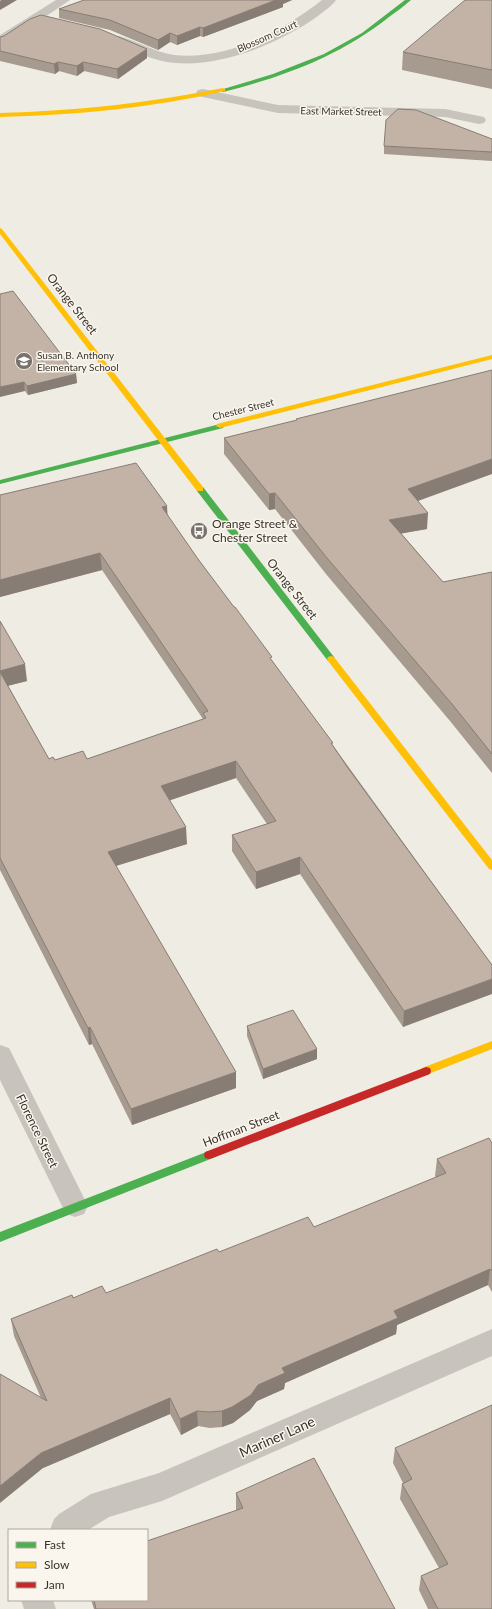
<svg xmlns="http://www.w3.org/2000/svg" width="492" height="1609" font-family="Lato,sans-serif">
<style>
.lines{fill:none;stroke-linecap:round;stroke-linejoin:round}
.street{fill:#c8c4bd;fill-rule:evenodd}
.fast{fill:#4caf50;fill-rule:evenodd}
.slow{fill:#ffc107;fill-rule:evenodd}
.jam{fill:#c62828;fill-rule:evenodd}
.wall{fill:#a79a8f}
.shaded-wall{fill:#887d74}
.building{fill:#c2b3a6;stroke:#887d74}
.labels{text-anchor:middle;stroke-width:3;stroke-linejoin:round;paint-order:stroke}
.far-street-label{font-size:10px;fill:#39312b;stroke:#faf6ed}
.far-poi-label{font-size:10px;fill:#39312b;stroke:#faf6ed;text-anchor:start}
.street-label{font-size:12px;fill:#39312b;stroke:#faf6ed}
.poi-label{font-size:12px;fill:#39312b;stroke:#faf6ed;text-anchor:start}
.near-street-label{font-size:14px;fill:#39312b;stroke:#faf6ed}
</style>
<rect width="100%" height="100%" fill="#efece4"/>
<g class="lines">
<path class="street" d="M56,0h14l-65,44 -5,1v-10z
M322,0h14c-4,6 -12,11 -18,16 -38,27 -96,51 -143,47 -22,-2 -41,-12 -61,-20l-1,-3 1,-3 5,-1c19,5 35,16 55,19 52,6 109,-24 148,-55z
M203,89l75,16 167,4 39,8 2,3 -2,3 -5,1 -34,-7 -167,-4 -80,-17 -2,-3 2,-3z
M0,1045l9,3 79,158 -4,8 -9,3 -9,-3 -66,-134z
M492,1329v27l-330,145 -53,16 -21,13h-38l4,-11 5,-5 32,-20 68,-21z
M21,1600h32l3,9h-32z"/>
<path class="fast" d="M405,0h6c-7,6 -15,12 -22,17 -49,39 -106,60 -166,75l-3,-2 53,-16 51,-20 38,-21z
M220,424l4,2 -1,2 -223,56v-4z
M197,487h6l131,170 1,2 -1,2h-6l-131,-170z
M209,1151l4,1 1,3 -1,3 -213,84v-10z"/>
<path class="slow" d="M223,88l2,1v2c-74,17 -150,24 -225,26v-4c75,-2 149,-10 223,-25z
M0,228l2,1 201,258v4h-6l-197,-257z
M492,355v4l-272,69 -4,-2 1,-2z
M331,656l3,1 158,203v10l-3,-1 -161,-208 -1,-2 1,-2z
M492,1041v8l-66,26 -4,-1 -1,-3 1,-3z"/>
<path class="jam" d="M426,1067l4,1 1,3 -1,3 -217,84 -4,1 -4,-1 -1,-3 1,-3z"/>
</g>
<path class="wall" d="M84,0h208l-9,4v3l-80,30 -3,-1 -23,9 -7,-3 -12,8 -48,-20 -51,-12v-9z
M492,0v89l-90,-19 1,-18z
M0,37l147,21 -29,21 -34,-8 -7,5 -18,-5 -4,3 -55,-13z
M492,139v22l-108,-7v-8z
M0,294l76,80 1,9 -49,12 -3,-4z
M296,419l122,82 9,28 -26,4 42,49 49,-10v201l-42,-52 -124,-147 -51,-65 -6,1 -45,-56v-16l72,-17z
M0,495l167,11v10l31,43 294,406 -89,62 -103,-153 -44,15 -24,-38v-16l35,-11 -31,-46 -66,22 17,44 -71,22 120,222 -104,37 -40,-81 -3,1 -89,-175v-249l27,60 -19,5 41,73 6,1 32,-1 116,-40 -101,-149 -102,27z
M247,1026l70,33 -54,20 -16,-43z
M492,1143v149l-4,-7 -91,40 -1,9 -111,49 -1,6 -27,12 -7,9 -17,13 -11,4 -12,1 -12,-2 -17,9 -11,-21 -127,54 -2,-70 -27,-62 -3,-17 62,-21 33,-5 113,-41 95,-25 122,-49 -1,-2 2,-17z
M395,1448l97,161h-64l-9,-19 2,-14 18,-8 -39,-69 2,-15 1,-1 -10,-20z
M236,1493l159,116h-301l-3,-9h56l89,-90z"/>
<path class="shaded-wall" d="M1,0h16l-17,10v-9z
M276,0h16l-9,4v3l-80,30v-9z
M200,27v9l-23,9v-9z
M170,33v9l-12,8v-10z
M147,49v9l-29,21 -1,-10z
M58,62l1,9 -4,3 -1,-10z
M83,62l1,9 -7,5v-10z
M76,374l1,9 -49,12 -1,-9z
M24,382l1,9 -25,6v-10z
M492,459v15l-85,31 1,-16z
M275,493v16l-6,1v-16z
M167,506l1,16 -6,-15z
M428,513l-1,16 -39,7 1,-16z
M100,553l2,17 -102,27v-17z
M25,664l2,17 -25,6 -2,-16z
M236,761v17l-74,25 -1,-17z
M186,827l1,17 -78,24 -1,-16z
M300,857v17l-44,15v-17z
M492,979v15l-89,33 1,-16z
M90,1027l2,17 -3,1 -1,-17z
M317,1049v10l-54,20v-10z
M236,1072v16l-104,37 -1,-16z
M490,1269l-2,16 -91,40 -1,9 -111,49 -1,6 -27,12 -7,9 -17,13 -11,4v-16l60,-43 112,-57z
M170,1398v16l-127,54 -43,35v-17l41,-33z
M197,1411l1,15 -17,9 -1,-16z"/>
<path class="building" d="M84,0h192l-73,28 -3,-1 -23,9 -7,-3 -12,7 -48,-20 -51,-11z
M465,0h27v70l-89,-18z
M41,15l59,14 47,20 -30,20 -34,-7 -6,4 -19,-4 -4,2 -54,-13v-14l4,-1 26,-17z
M398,109l18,1 76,29v13l-108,-6 2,-26z
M13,291l63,83 -49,12 -3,-4 -24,5v-93z
M492,370v89l-84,30 20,24 -39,7 54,62 49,-10v182l-40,-50 -125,-146 -52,-65 -6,1 -45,-56 73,-18 -1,-1z
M136,463l31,43 -5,1 36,52 36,48h1l37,50 -2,1 63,85h-2l17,25 144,197v14l-88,32 -104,-154 -44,15 -24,-37 44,-14 -40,-60 -75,25 25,41 -78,25 128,220 -105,37 -41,-82 -2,1 -88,-170v-186l49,87 4,-2 2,3 28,-9 4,8 119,-41 -3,-5 5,-2 -108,-158 -100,27v-85z
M0,621l25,43 -25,7z
M293,1010l24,39 -54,20 -16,-43z
M489,1138l3,5v128l-2,-2 -96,42 4,7 -116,50 3,5 -27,12 -7,10 -19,12 -10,4 -13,1 -12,-1 -17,8 -10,-21 -129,55 -41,33v-112l47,27 -36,-82 61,-24 1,3 29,-12 4,7 111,-44 2,3 89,-35 6,10 132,-54 -9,-14z
M492,1405v204h-54l-17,-33 27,-12 -46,-80 10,-5 -17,-31z
M314,1458l81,151h-299l-2,-9h53v-59l96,-33 -7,-15z"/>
<defs>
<symbol id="school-disc" viewBox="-11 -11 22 22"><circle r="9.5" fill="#79726c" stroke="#faf6ed"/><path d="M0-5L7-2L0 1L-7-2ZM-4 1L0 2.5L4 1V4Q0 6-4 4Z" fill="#fff"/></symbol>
<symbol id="bus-disc" viewBox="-11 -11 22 22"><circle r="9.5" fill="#79726c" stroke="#faf6ed"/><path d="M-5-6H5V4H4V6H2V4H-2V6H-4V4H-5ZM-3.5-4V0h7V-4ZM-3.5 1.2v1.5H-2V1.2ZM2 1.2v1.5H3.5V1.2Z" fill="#fff"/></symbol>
</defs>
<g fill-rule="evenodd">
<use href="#school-disc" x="14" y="351" width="20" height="20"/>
<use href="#bus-disc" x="189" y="521" width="20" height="20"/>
</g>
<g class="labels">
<g class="far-street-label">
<text transform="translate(267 36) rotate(-24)" y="4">Blossom Court</text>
<text transform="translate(341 111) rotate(1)" y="4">East Market Street</text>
<text transform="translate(243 409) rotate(-14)" y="4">Chester Street</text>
</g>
<g class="far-poi-label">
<text x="37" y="359">Susan B. Anthony<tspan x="37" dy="12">Elementary School</tspan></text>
</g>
<g class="street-label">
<text transform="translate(72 304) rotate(52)" y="4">Orange Street</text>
<text transform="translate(292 589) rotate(52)" y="4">Orange Street</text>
<text transform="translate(241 1129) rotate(-21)" y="4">Hoffman Street</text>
<text transform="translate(37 1131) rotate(64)" y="4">Florence Street</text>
</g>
<g class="poi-label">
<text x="212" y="528">Orange Street &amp;<tspan x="212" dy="14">Chester Street</tspan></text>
</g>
<g class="near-street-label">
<text transform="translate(277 1437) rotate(-24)" y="5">Mariner Lane</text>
</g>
</g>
<rect x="8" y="1529" width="140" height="72" fill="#faf6ed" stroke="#ada79f"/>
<rect x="16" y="1542" width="20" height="6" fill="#4caf50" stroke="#ada79f"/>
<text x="44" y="1549" font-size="12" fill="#39312b">Fast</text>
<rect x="16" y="1562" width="20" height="6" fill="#ffc107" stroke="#ada79f"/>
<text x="44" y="1569" font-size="12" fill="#39312b">Slow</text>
<rect x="16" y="1582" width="20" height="6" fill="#c62828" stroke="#ada79f"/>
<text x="44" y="1589" font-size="12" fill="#39312b">Jam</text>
</svg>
